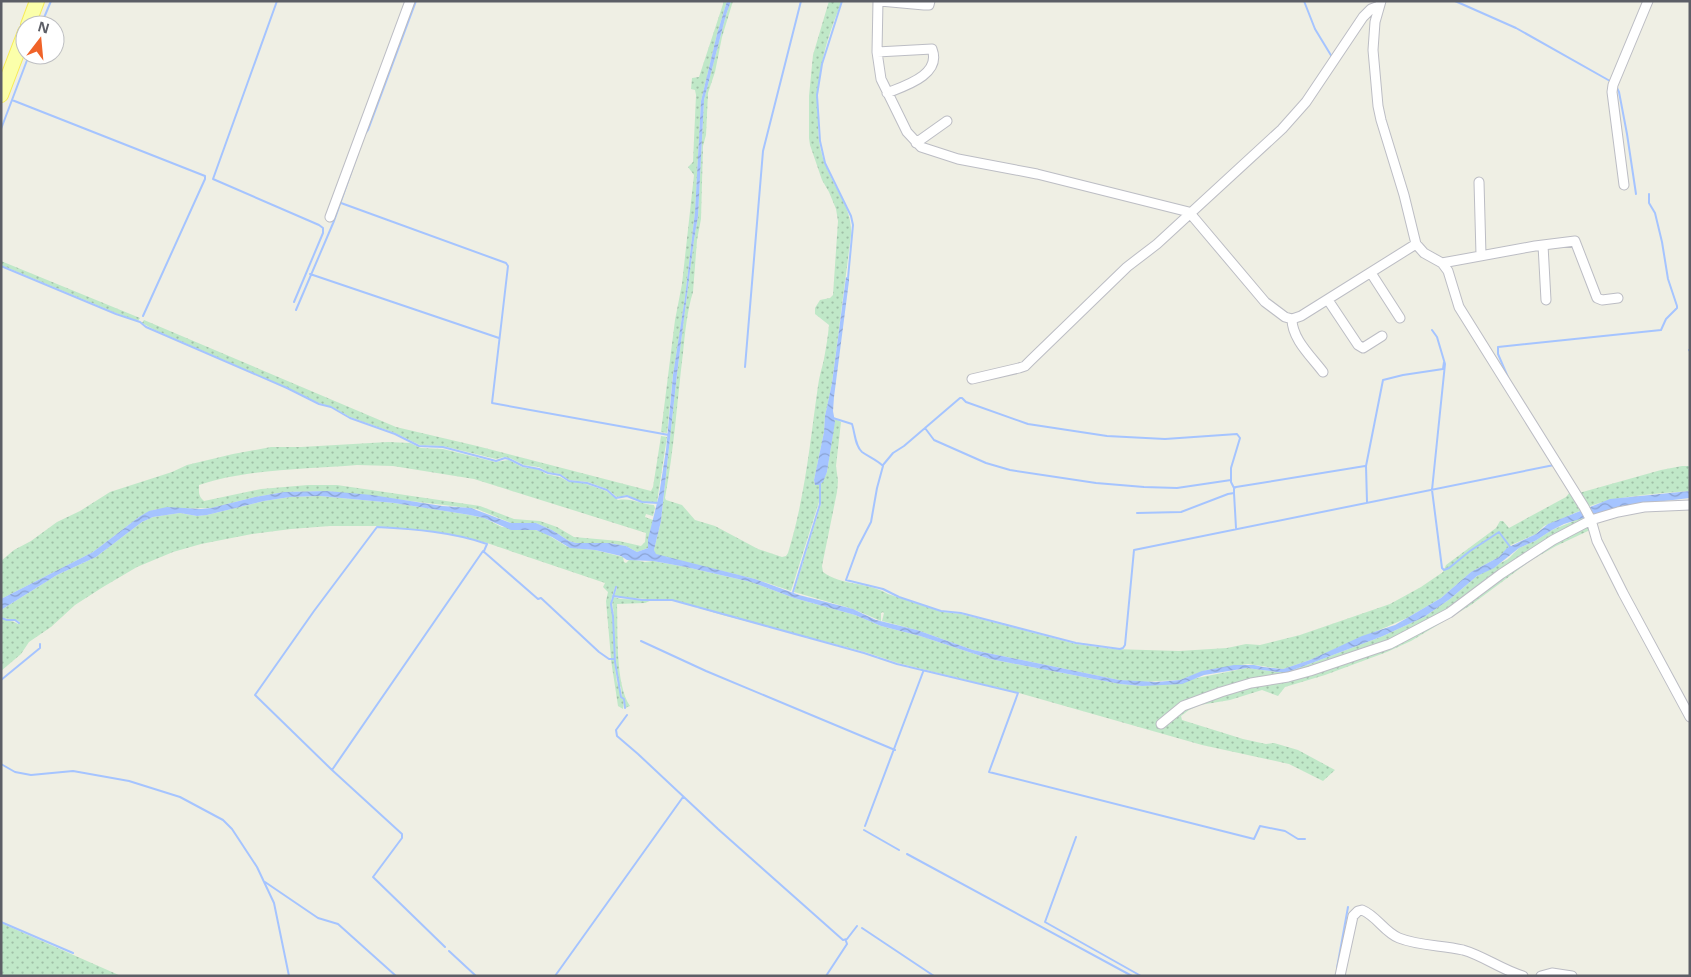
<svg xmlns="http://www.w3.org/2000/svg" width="1691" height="977" font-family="'Noto Sans',sans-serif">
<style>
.grass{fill:url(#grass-dots);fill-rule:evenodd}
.water{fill:url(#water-waves)}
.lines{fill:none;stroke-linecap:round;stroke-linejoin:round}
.stream{stroke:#a5c4ff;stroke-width:2}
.minor-casing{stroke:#bcbdc4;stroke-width:11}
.primary-casing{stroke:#f7ec55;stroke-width:16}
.minor{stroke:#fff;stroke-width:9}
.primary{stroke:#fbffaa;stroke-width:14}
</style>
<defs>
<pattern id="grass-dots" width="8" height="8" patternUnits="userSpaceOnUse" patternTransform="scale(1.25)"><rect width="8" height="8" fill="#c0e8c8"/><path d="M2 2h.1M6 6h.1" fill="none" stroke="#9fbfa6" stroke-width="1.8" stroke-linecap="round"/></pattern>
<pattern id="water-waves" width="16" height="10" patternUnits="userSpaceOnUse" patternTransform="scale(1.25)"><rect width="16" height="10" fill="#a5c4ff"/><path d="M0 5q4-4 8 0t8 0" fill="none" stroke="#8aa2d2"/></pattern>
</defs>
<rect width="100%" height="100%" fill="#efefe4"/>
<path class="grass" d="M724,1h3l-10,33 -16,67 -6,111 -10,85 -12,78 -6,58 -6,-1 14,-112 7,-36 12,-109 -6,-8 5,-5 3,-67 -1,-5 -4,-1 1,-11 7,-1z
M731,1h2l-11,36 -7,35 -7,21 -2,42 -3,11 -2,73 -4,21 -4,52c-6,19 -8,41 -10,61 -6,49 -9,97 -18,145l1,2 16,5 13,15 20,6 43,23 24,8 4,-1 2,-3c17,-55 22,-111 30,-167 1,-9 4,-18 6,-27 2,-11 4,-23 5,-34l-14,-11v-6l5,-8 10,-2 3,-3 5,-74 -2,-12 -7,-17 -7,-12 -12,-35 -1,-7v-42l4,-41 16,-54h13c-17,41 -26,74 -24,119 0,14 1,28 6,41 9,26 29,47 27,74l-19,148 -7,33 -1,16 -10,48 1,5h4v17l-28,89 -36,-12 -95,-23 -5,-2 -1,-4 7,-29 16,-147 17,-134 4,-24 6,-116 22,-85z
M1,261l139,57 -2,3 -22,-8 -115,-48z
M144,320l252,107 81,19 174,45 2,-4 8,-51 6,1 -10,65h-15l-15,-7 -10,2 -10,-8 -19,-7 -19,-2 -9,-6 -12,-2 -9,-5 -15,-2 -14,-7 -6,-1 -8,2 -53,-13 -23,-1 -25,-12 -45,-16 -18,-10 -13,-4 -31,-15 -133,-58 -13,-7z
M835,419l6,3 -5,44 2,15 -1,11 -15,74 1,6c19,14 46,10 65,22l54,18 19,2 115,30 37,5 66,2 48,-3 19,-4 14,1 40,-10 90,-31 31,-17 22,-15 3,-7 50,-37 4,-7h3l6,7 57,-31 4,-5 12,18 -38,16 -8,8 -25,11 -12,12 -28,15 -30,26 -34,20 -97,42 -27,9 -35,-5 -41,6 -27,10 -39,2 -22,-2 -146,-30 -56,-20 -35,-9 2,-8 -1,-1 -2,1v8l-28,-12 -59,-17 27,-88v-20l6,-12z
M388,442l22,1 11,5 22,1 52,13 14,-2 13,7 16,2 8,5 14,3 9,5h11l15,5 11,4 12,9c15,-2 21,4 36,5l1,3 -2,8 -7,-2 -1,3 8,3 -5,28 -11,4 -11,-6 -17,-3h-33l-7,-2 -17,-11 -16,-7h-25l-34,-14 -150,-18 -43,1 -29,5 -44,11 -55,1 -17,8 -46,35 -92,47v-38l13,-11 17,-9 26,-19 23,-11 30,-19 62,-20 15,-7 46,-11 38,-7h30zM357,465l36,1 81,13 172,54 -1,9 -4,4 -22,-5 -45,-4 -17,-10 -17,-6 -26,-2 -34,-13 -143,-21h-29l-47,4 -57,12c-6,-5 -5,-9 -5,-16 46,-16 109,-16 158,-20z
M1682,466h8v25c-35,3 -70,4 -103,16l-8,-14 82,-23z
M320,496l74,7 76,12 14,3 18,9 29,2 12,3 23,14 8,2 21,2 28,7 1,5 2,1 4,-4 15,3 8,-1 33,6 65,15 43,16 61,17 26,11 39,10 70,23 130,25 22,2 55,-8 50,-10 30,4h11l95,-36 41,-19 26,-18 27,-23 31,-17 11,-11 16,-7 17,-11 34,-14 4,14 -34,16 -26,15 -59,44 -60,36 -24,11 -62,23 -40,12 -7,9 -16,-6 -32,10 -30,5 -11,5 -8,6 1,4 61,19 23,5 8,-1 24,7 37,20 -12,11 -34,-17 -87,-19 -183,-52 -121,-30 -33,-11 -146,-38 -42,-13 -60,-4 -3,-1 3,-8 -2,-1 -4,13 4,51 -1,8 -3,-1 -5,-57 2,-9 -5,-5 2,-4 -121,-41 -39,-9 -69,-7h-46l-39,3 -39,5 -51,10 -28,8 -36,15 -34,20 -28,18 -24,22 -22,15 -8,12 -20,17v-52c6,2 11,1 17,5l2,-2c-7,-4 -12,-2 -19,-5v-7l56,-35 39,-18 46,-35 11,-5 27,-4 17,3 10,-1 57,-14 26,-4z
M613,597l8,2 31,1 -7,3 -28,1c1,27 -2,80 13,102l-5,2 -1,-9 -2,-2 -1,-10 -3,-2c-2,-23 -4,-46 -4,-68 0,-8 -3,-13 -1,-20z
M611,660h3l3,23 3,5 1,9 3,2 -1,10 -5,-3z
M1,923l120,53h-120z"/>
<path class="water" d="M727,1h4l-5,14 -22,85 -6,116 -4,24 -17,134 -16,147 -7,29 2,4 99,25 44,16 54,14 23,11 41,10 56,20 146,30 37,2 24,-2 22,-9 32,-6h20l9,2 20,2 27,-9 52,-24 33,-11 12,-7 34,-20 30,-26 28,-15 8,-9 29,-14 12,-10 62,-25 80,-8v7l-69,8 -57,18 -12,6 -17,11 -16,7 -25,20 -17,8 -27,23 -26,18 -41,19 -95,36h-11l-30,-4 -43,7 -22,9 -40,2 -22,-2 -130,-25 -70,-23 -39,-10 -26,-11 -61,-17 -43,-16 -65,-15 -33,-6 -26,-1 -6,-4 -26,-6 -25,-2 -18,-11 -16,-7h-25l-27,-12 -14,-3 -76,-12 -74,-7 -30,1 -26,4 -57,14 -10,1 -17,-3 -27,4 -11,5 -46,35 -39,18 -56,35v-11l92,-47 46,-35 10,-6 18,-4 34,2 10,-1 44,-11 29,-5 43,-1 45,4 70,11 29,2 40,15h25l16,7 17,11 7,2h33l17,3 11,6 11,-4v-9l11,-44 7,-45 7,-75 12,-78 10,-85 6,-111 16,-67z
M846,277l3,1v3l-15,116 -1,14 2,11 -8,50 -4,10 -4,3h-4l-1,-5 10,-48 1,-16 7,-33z"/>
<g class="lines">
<path class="stream" d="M277,1l-64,178 106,46 4,3v5l-29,69
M842,1l-20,63 -5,31 3,46 5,22 26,53 2,9 -5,53
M1304,1l11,28 17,28
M1455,1l61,27 94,53
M41,25l10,-24
M1616,86l3,6 8,42 9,60
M12,100l193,76v3l-62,137
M1,129l28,-74
M365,134l3,-4 48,-129
M341,203l165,60 2,3 -16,137 177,32
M1,266l115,48 24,8 6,5 141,61 32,16 12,3 19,11 45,16 24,12 24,1 53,14 9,-3 4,1 14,7 16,3 9,4 12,2 9,6 18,2 20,7 9,8 11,-2 15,6 17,1
M310,274l189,64
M296,310l38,-89 24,-68
M1432,330l5,7 8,27 -13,126 10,78 2,2 5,-2 21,-17 29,-19 12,16
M1689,350l1,1
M745,367l18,-216 38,-150
M1510,382l-12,-28v-7l163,-17 5,-11 11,-11v-2l-9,-27 -6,-37 -7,-29 -6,-10v-9
M833,418l19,6c3,9 3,22 10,28 7,5 15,8 21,14l-6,22 -6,34 -13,25 -12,33 37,9 16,8 42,14 20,2 115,30 44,6 3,-1 2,-3 9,-95 420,-85
M925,428l9,12 52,23 24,7 86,13 48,4 33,1 54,-8
M883,465l10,-12 11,-7 56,-48h2l4,4 62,22 79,12 58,3 72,-5 3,4 -9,30v14l3,6
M1367,502l-1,-36 17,-86 20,-5 40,-6 1,-7
M1137,513l44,-1 47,-18 6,-1
M1236,528l-2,-35v-5l2,-1 129,-21
M616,587l-5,17 2,12 2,46 6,35 3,2 1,9
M793,592l27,-88v-20
M613,596l29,4h30l192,53 33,11 121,29 -29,79 265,67 6,-13 25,5 13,8h7
M1,618l6,2h8l4,3
M641,641l65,30 189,79
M1,680l39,-32v-4
M627,715l-11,15 1,6 21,18 80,75 125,111 4,-1 10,-13
M1,764l14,8 16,3 42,-4 56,10 51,16 43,23 9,9 25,38 17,36 15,73
M332,770l151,-219 55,48 3,-1 58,54 10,7h5
M865,826l58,-154
M864,830l35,20
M1076,837l-31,85 96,54
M907,854l225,122
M265,882l53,36 20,6 58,52
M1,922l72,31
M862,928l72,48
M445,947l-72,-70 29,-39v-4l-70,-64 -77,-75 59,-84 63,-84c37,2 76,5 110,17l-3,7
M449,951l27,25
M1337,968l11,-61
M555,976l128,-179
M826,976l21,-32 -1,-3"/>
<defs>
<path id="minor" d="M878,1l-1,51 4,27 26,53 14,15 37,12 79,15 152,38 76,90 20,15 7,2 9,-3 115,-72
M880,1l44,4h5l1,-4
M1381,1l-6,21 -2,28 5,56 3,14 23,75 12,49 8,9 18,10 6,8 11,36 125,200 7,13 6,21 26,52 67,124
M877,52l55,-3c10,26 -28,37 -45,44
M916,143l31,-22
M1479,182l2,73
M1624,185l-12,-93 1,-7 35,-84
M330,217l80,-216
M1543,245l3,55
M1442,263l93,-17 40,-5 22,57 5,2 16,-2
M1371,273l29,45
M1328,300l30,45 5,3 19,-12
M1292,319c0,20 19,37 31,53
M972,379l47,-11 6,-2 6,-6 96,-93 30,-23 125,-115 24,-27 57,-85 8,-8 8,-3
M1161,724l22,-18 38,-14 30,-9 37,-6 22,-6 80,-27 59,-31 52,-39 52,-34 38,-20 27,-8 26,-5 46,-2
M1340,976l13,-60 5,-5 4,-1c15,6 22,22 37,28 20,8 43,7 64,12 21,6 39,20 60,26
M1541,976l11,-3 20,3"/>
<path id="primary" d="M28,25l9,-24
M1,95l24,-63"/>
</defs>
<use href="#minor" class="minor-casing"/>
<use href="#primary" class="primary-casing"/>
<use href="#minor" class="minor"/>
<use href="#primary" class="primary"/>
</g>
<rect width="1691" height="977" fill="none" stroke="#5c5e66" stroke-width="5"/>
<g transform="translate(40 40) rotate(16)"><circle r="24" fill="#ffffff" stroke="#bebfc2"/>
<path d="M0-4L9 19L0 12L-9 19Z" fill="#f06329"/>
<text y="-8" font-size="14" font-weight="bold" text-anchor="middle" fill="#5c5e66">N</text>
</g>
</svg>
